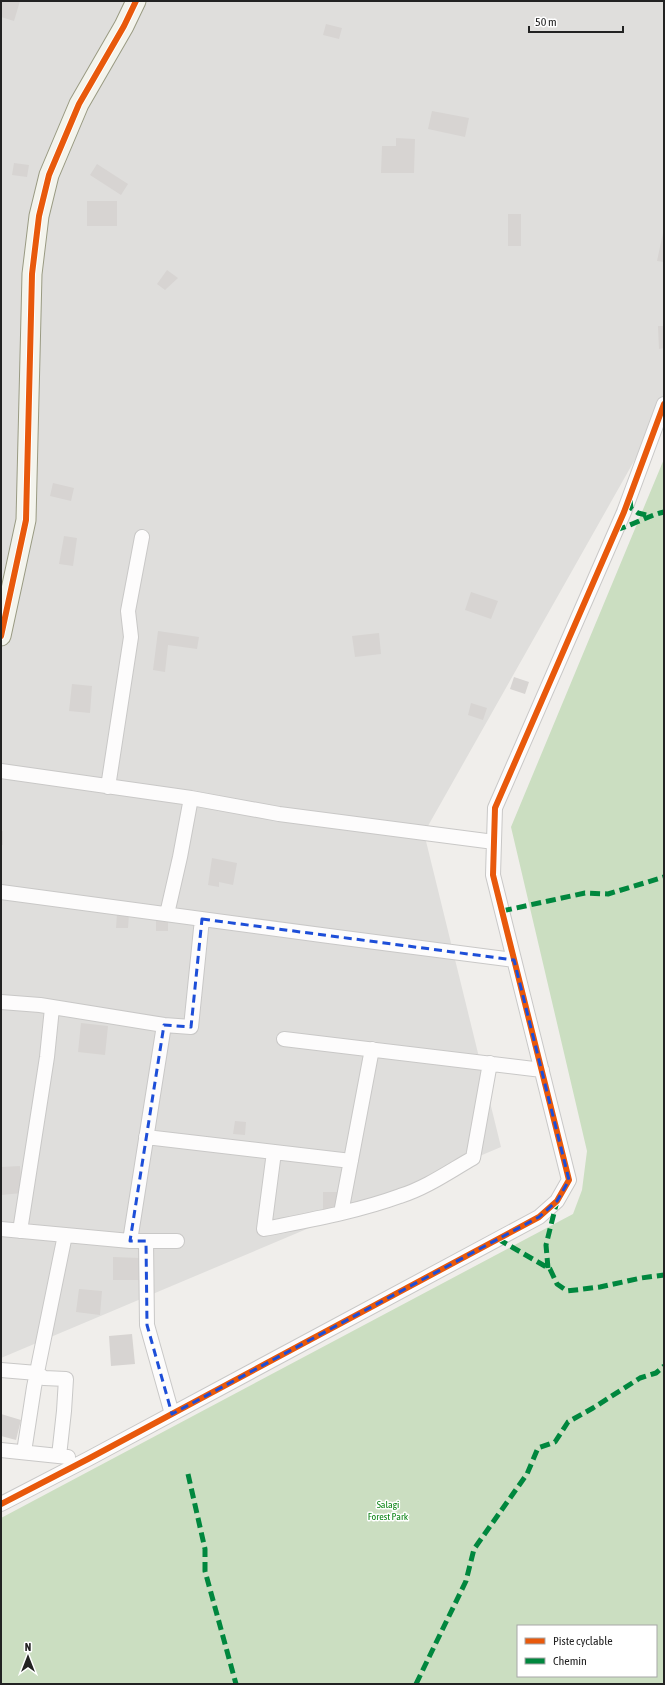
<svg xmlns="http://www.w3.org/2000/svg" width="665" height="1685" font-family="'Asap Condensed',sans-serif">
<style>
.residential{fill:#dfdedc}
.forest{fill:#cbdec1;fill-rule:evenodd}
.building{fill:#d7d4d2}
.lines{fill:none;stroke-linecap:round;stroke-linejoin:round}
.street-casing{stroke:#c9c8c7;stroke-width:16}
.secondary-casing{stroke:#999a82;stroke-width:21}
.street{stroke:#fdfcfc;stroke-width:14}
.secondary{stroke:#f4f4ed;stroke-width:19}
.quiet{stroke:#00873e;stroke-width:5;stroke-dasharray:10 5;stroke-linecap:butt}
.cycleway-casing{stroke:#fff;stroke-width:8}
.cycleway{stroke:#e8590c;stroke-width:6}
.marked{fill:none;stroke:#1d4ed8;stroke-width:3;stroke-dasharray:8 5;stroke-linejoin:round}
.labels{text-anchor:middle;stroke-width:3;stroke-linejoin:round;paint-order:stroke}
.park-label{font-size:10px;fill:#0c8416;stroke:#fff}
</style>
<rect width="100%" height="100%" fill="#f0eeeb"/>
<path class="residential" d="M1,1h663v407l-240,425 77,314 -500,211z"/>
<path class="forest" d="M664,459v1225h-663v-166l572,-304 9,-24 5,-39 -76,-324zM518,1626h138v50h-138z"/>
<path class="building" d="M1,1h19l-6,20 -13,-4z
M326,24l16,4 -3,11 -16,-4z
M432,111l37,7 -4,19 -37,-8z
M396,138l19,1 -1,34h-33l1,-27h14z
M14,163l15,2 -2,12 -15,-2z
M97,164l31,20 -7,11 -31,-20z
M87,201h30v25h-30z
M508,214h13v32h-13z
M663,233h1v29l-7,-1z
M167,270l11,8 -13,12 -8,-6z
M658,326h6v22l-5,1z
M53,483l21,5 -3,13 -21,-5z
M64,536l13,2 -4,28 -14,-2z
M471,592l27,9 -7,18 -26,-9z
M158,631l41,6 -2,12 -29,-4 -3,27 -12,-2z
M379,633l2,21 -26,3 -3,-21z
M514,677l15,5 -4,12 -15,-5z
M72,684l20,2 -2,27 -21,-2z
M471,703l16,5 -4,12 -15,-5z
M1,831h2v14h-2z
M212,858l25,5 -4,22 -14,-3v5l-11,-2z
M117,914h12l-1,14h-12z
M156,917h12v14h-12z
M81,1023l27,3 -3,29 -27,-3z
M235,1121l11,1 -1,13 -12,-1z
M20,1166l2,27 -21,2v-28z
M323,1192h15v17h-15z
M113,1257l27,1v22h-27z
M79,1289l23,2 -2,24 -24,-3z
M132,1334l3,30 -24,2 -2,-30z
M1,1414l20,6 -5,20 -15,-4z"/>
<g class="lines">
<defs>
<path id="street" d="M1,771l190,27 88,16 215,28
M108,787l23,-150 -3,-26 14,-74
M1,892l328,44 185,24
M167,914l13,-57 11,-59
M1,1002l39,3 124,20 27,2 11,-108
M284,1039l258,31
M146,1137l205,24
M274,1152l-10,77c45,-9 92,-17 136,-33 26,-8 50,-25 73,-38l17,-95
M341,1213l31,-164
M1,1229l129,12h47
M20,1231l27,-174 5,-49
M130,1241l34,-216
M146,1241l1,84 25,89
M1,1370l36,3 7,5 22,1 -2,32 -5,45
M1,1450l67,7
M24,1452l10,-65 31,-152
M1,1504l87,-45 451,-242 18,-16 12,-21 -76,-305 2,-67 129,-296 40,-108"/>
<path id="secondary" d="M1,636l25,-116 6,-246 7,-58 10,-41 30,-71 45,-78 12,-25"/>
</defs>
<use href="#street" class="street-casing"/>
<use href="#secondary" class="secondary-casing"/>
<use href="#street" class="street"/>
<use href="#secondary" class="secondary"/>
<path class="quiet" d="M630,500l1,8 7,5 12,3
M616,530c17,-5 31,-14 48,-18
M502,911l83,-18 23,1 56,-17
M498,1239l52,30 7,15 10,7 33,-4 41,-9 23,-3
M548,1268l-2,-23 11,-44
M188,1474l17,75v22l31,113
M416,1684l50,-103 8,-32 53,-75 11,-26 17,-6 13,-20 25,-14 47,-30 16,-5 8,-7"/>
<defs>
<path id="cycleway" d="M1,636l25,-116 6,-246 7,-58 10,-41 30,-71 45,-78 12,-25
M1,1504l87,-45 451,-242 18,-16 12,-21 -76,-305 2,-67 129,-296 40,-108"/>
</defs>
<use href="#cycleway" class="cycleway-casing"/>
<use href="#cycleway" class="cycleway"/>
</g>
<path class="marked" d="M202,919l312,41 55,220 -12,21 -18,16 -367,197 -25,-89 -1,-84h-16l34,-216 27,2z"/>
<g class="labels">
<g class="park-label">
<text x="388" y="1508">Salagi<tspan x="388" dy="12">Forest Park</tspan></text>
</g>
</g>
<rect width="665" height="1685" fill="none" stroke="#222222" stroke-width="4"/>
<rect x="517" y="1625" width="140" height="52" fill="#ffffff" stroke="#a7a7a7"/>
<rect x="525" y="1638" width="20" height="6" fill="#e8590c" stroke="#a7a7a7"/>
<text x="553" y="1645" font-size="12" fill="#222222">Piste cyclable</text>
<rect x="525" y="1658" width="20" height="6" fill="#00873e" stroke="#a7a7a7"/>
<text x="553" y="1665" font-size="12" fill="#222222">Chemin</text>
<g transform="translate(28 1657)" stroke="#ffffff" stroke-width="3" paint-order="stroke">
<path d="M0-3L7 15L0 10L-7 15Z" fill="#222222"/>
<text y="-6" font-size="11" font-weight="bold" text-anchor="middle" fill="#222222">N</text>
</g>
<path d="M529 26v6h94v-6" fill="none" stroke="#222222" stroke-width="2"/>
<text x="535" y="26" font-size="12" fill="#222222" stroke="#ffffff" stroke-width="3" paint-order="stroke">50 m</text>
</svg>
